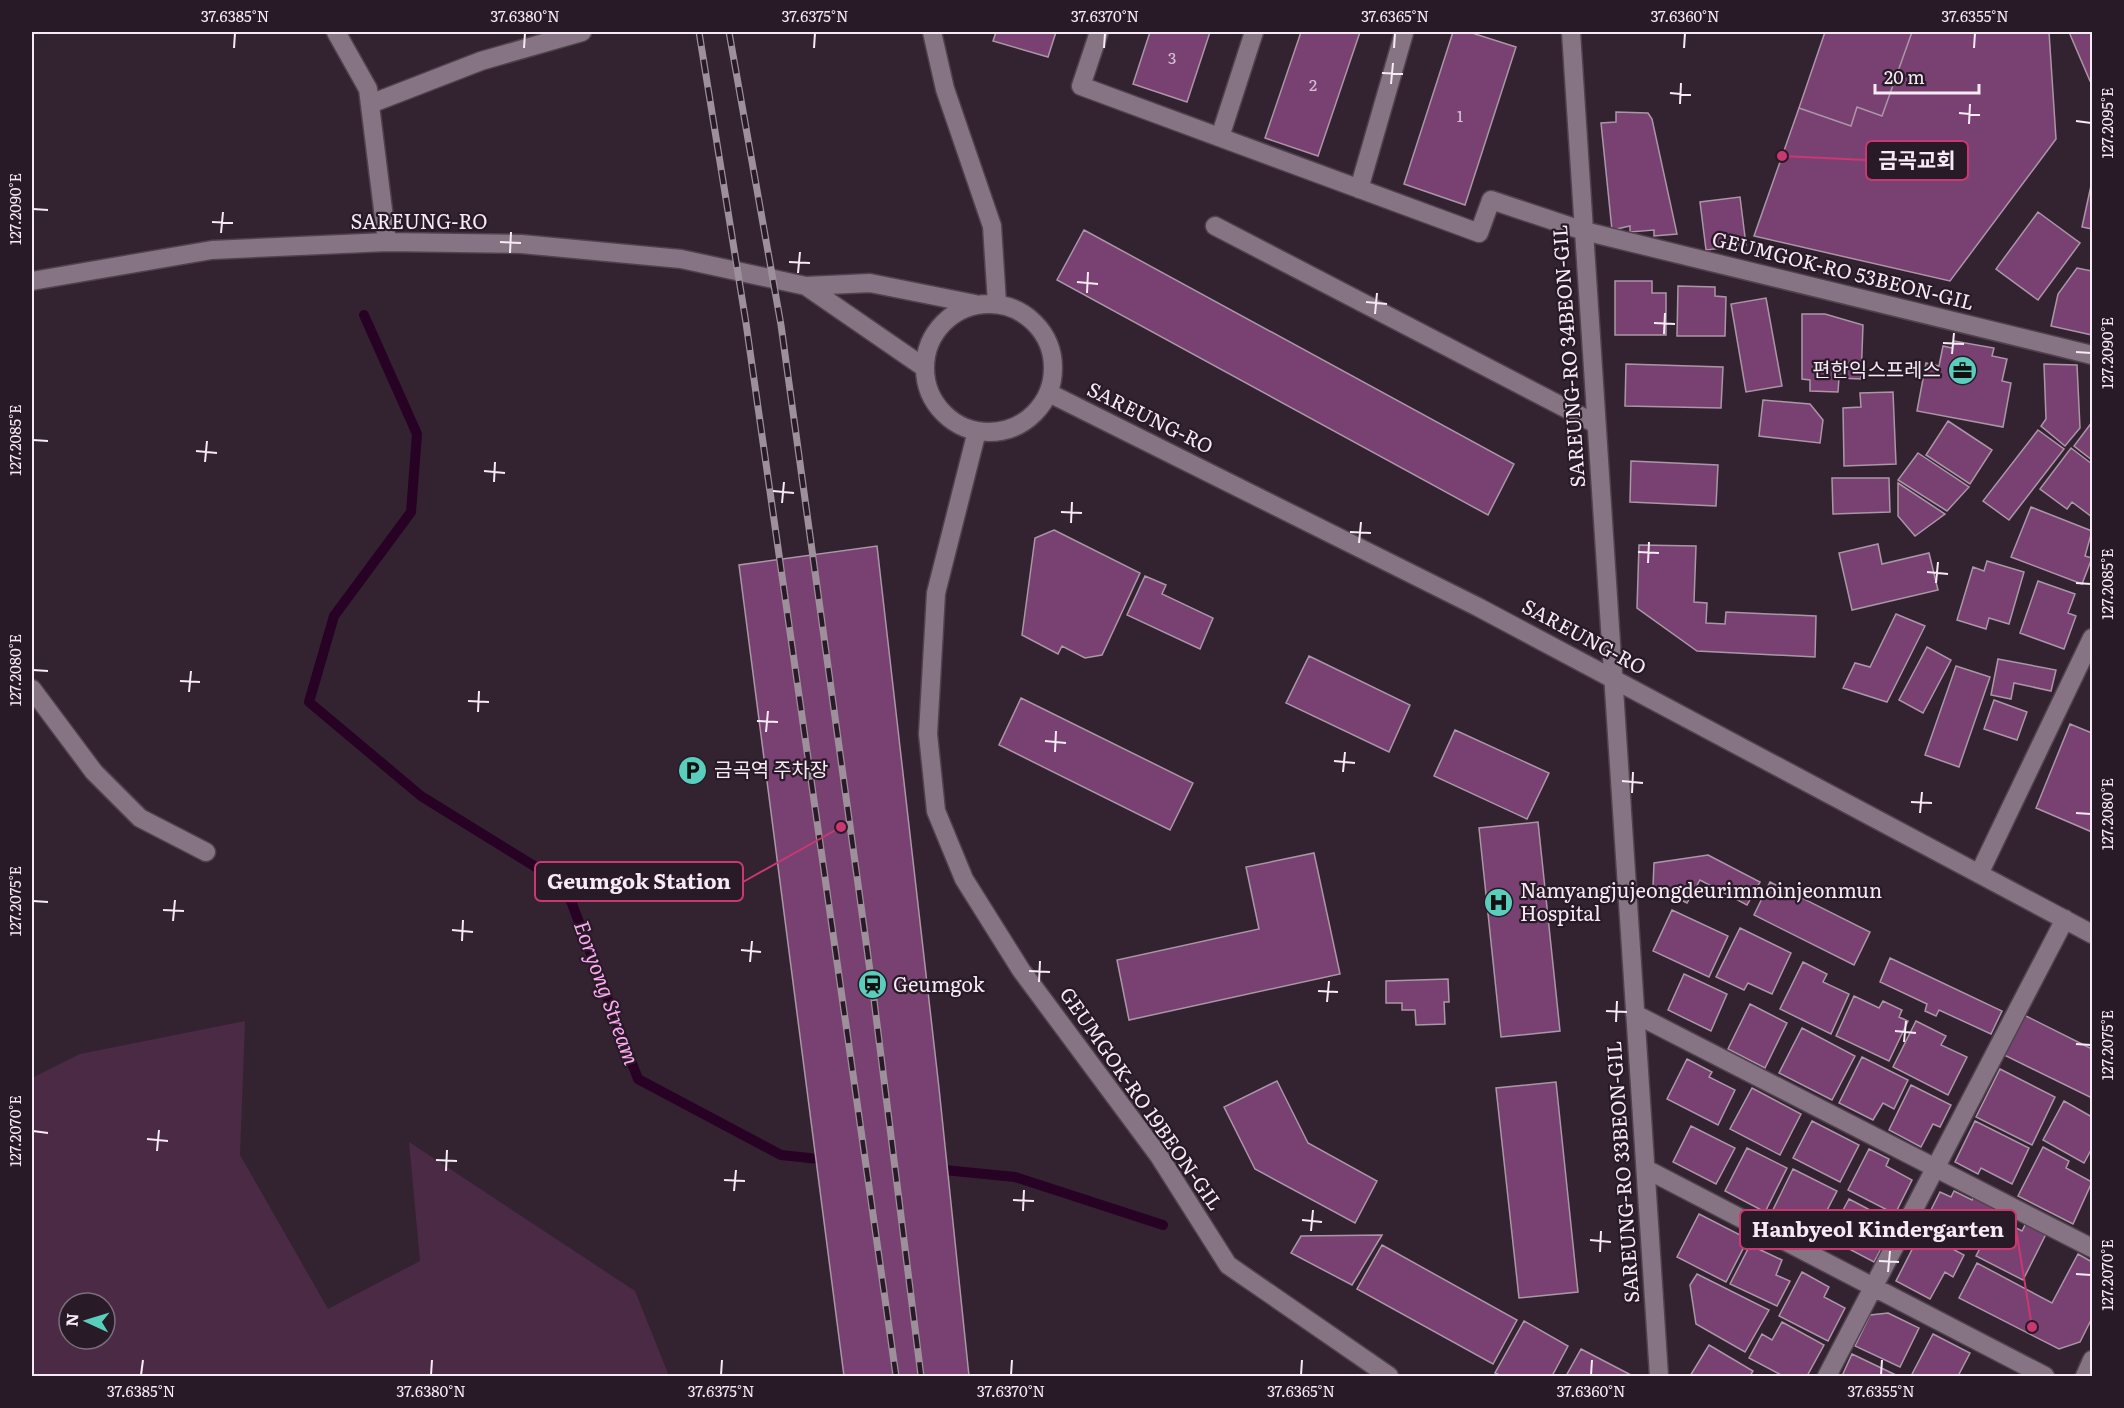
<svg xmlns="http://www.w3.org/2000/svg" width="2124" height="1408" font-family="Literata,'Noto Sans KR',serif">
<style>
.green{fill:#4b2a46;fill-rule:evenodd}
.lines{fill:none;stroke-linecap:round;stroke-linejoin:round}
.stream{stroke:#280225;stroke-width:10}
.building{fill:#794172;stroke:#aa96a7;stroke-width:1.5}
.minor-casing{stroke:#4f424d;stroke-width:21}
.minor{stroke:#867383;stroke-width:18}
.rail-casing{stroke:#9d909a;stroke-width:7}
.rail{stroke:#291a27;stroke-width:4.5;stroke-dasharray:14;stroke-linecap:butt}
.ticks{fill:none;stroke:#f6ebf4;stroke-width:2}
.labels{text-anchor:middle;stroke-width:4.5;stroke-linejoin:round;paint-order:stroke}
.number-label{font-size:16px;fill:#d7c0d4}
.street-label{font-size:20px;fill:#f6ebf4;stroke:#291a27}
.poi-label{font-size:20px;fill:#f6ebf4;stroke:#291a27;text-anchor:start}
.water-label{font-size:21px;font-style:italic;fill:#fda9f1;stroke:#291a27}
.leader{fill:none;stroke:#ca3872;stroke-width:2}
.callout-dot{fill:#ca3872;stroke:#291a27;stroke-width:2}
.callout{fill:#291a27;stroke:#ca3872;stroke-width:2}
.callout-label{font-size:21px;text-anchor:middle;font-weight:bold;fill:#f6ebf4}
.neatline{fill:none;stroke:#f6ebf4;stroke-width:2}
.ticks-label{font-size:15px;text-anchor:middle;fill:#f6ebf4}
</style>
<rect width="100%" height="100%" fill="#332330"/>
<path class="green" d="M245,1021l-5,134 88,154 92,-48 -11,-119 226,149 34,85h-637v-298l48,-24zM69,1303h36v36h-36z"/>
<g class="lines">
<path class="stream" d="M364,315l53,119 -6,78 -77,104 -25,86 112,94 144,89 73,194 143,76 47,5
M934,1169l81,8 148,48"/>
</g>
<path class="building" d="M996,32h60l-8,25 -55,-16z
M1150,32h60l-23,70 -54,-18z
M1301,32h59l-42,124 -53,-18z
M1453,32h16l47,15 -51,158 -61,-21z
M1825,32h87l-30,84 -25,-9 -6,19 -52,-18z
M1912,32h137l7,107 -106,142 -196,-45 45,-128 52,18 6,-19 25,9z
M2069,32h23v48l-2,1z
M1616,112l32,1 4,6 25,115 -23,2v-6l-24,2v-6l-18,4 -11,-107 15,-1z
M2092,181v48l-10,-2z
M1740,197l6,48 -40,5 -6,-48z
M2038,212l42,31 -42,57 -42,-31z
M1084,230l430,234 -26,51 -431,-235z
M2077,268l15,3v64l-41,-9 7,-32z
M1615,281h37v12h14v42h-51z
M1678,286l37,1v9l11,1 -1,39h-48z
M1766,298l16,88 -36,6 -15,-88z
M1802,314h23l38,11 -2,54 -22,-1 -1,14 -28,-1v-11l-8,-1z
M1954,341l40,7 -2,8 15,3 -5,22 9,2 -8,44 -86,-16 9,-48 13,3 4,-20 9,2z
M1626,364l97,3 -2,41 -96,-2z
M2044,364l33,1 3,63 -15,18 -24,-20 5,-7z
M1893,392l3,72 -52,2 -1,-58 18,-1 -1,-14z
M1763,400l47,4 13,16 -3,23 -61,-7z
M1948,421l44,29 -22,34 -44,-29z
M2092,422v38l-18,-14z
M2038,430l26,19 -55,71 -26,-19z
M2071,448l21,16v53l-20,-15 -5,7 -27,-20z
M1918,453l51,34 -22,24 -49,-31z
M1631,461l87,4 -2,41 -86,-4z
M1832,478h57l1,34 -57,2z
M1898,483l47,31 -30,22 -17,-20z
M2031,507l61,24 -7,25 7,2 -10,26 -71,-27z
M1054,530l86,43 -38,82 -17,3 -23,-12 -4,8 -36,-19 13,-97z
M1878,544l4,20 47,-11 9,37 -86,20 -13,-57z
M1639,545l57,1 -2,56 13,1 -1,20 19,1 1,-12 90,4 -1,41 -118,-6 -60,-43z
M877,546l62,542 30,288h-125l-105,-811z
M1987,561l37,11 -15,52 -20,-6 -3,11 -29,-9 16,-53 11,4z
M1145,576l21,9 -4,9 51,24 -13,31 -73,-34z
M2038,581l37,13 -7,19 8,3 -12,33 -44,-16z
M1896,614l29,12 -38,76 -44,-14 12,-25 15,4z
M1927,647l24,13 -28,53 -24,-13z
M1309,656l101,49 -21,47 -103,-49z
M1998,659l58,11 -5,21 -37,-8 -3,16 -20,-4z
M1956,666l34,11 -31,90 -34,-12z
M1021,698l172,85 -23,47 -171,-85z
M1994,700l33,12 -10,28 -33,-11z
M2070,724l22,9v99l-56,-24z
M1455,730l94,43 -22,46 -93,-43z
M1538,822l22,209 -59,6 -22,-209z
M1314,853l26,121 -211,46 -12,-60 142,-31 -13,-62z
M1708,855l52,27 -13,23 -47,-25 -13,23 -34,-17 1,-23z
M1770,882l100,50 -16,33 -100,-50z
M1672,910l56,26 -19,41 -56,-26z
M1740,928l51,25 -19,41 -24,-11 -4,7 -28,-13z
M1890,958l112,53 -11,23 -52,-24 -3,6 -11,-5 2,-7 -47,-22z
M1803,962l24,12 -4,8 26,12 -18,40 -51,-25z
M1684,974l43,20 -16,37 -43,-21z
M1448,979l1,23h-5l1,22 -29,1 -1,-15h-13v-7h-16v-22z
M1854,996l25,12 4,-7 19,9 -3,7 9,4 -19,40 -53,-25z
M1750,1004l37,19 -22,45 -37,-19z
M2024,1015l68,34v49l-88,-43z
M1916,1021l30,15 -5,9 26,12 -19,38 -55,-28z
M1802,1028l53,28 -23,44 -53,-27z
M1862,1057l46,23 -14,29 -11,-6 -10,17 -34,-17z
M1687,1059l25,13 -3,5 26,13 -17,35 -51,-26z
M2000,1069l55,28 -23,48 -56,-28z
M1277,1081l31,62 69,38 -22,42 -100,-54 -31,-62z
M1556,1082l22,210 -59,6 -23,-210z
M1911,1085l40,20 -11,22 -7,-3 -12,23 -32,-17z
M1752,1088l49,26 -21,41 -50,-26z
M2064,1101l28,16v31l-8,15 -41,-23z
M1812,1121l47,24 -19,37 -47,-24z
M1975,1121l54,27 -17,36 -31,-16 -3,6 -23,-12z
M1691,1126l44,22 -19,36 -43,-22z
M2043,1147l26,14 -3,7 26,14 -19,42 -55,-28z
M1747,1148l40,20 -22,44 -40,-21z
M1869,1149l20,10 -3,7 26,14 -17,34 -47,-24z
M1793,1169l44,22 -24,46 -43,-21z
M1954,1191l18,9 3,-7 21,11 -19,37 -11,-6 -6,13 -38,-20 18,-36 11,5z
M1849,1199l46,24 -21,39 -46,-24z
M1699,1214l49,25 -22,43 -49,-25z
M1996,1218l26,13 4,-8 20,11 -23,46 -47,-24z
M1921,1232l43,23 -11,22 -8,-5 -15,27 -34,-18z
M1382,1235l-30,50 -61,-32 10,-17z
M1382,1245l135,75 -24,44 -136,-75z
M1750,1245l32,15 -6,15 14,6 -13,25 -47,-22z
M2078,1254l14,8v56l-12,24 -21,7 -100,-51 18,-35 75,40z
M1802,1272l27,15 -5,10 21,11 -17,33 -49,-25z
M1697,1274l72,36 -24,42 -49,-28 -6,-39z
M1888,1313l31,15 -19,39 -45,-21 15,-31z
M1524,1321l44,25 -16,30h-50l-7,-3z
M1782,1322l42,23 -17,31h-24l-34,-18 13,-24 10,6z
M1933,1334l37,19 -12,23h-47z
M1709,1345l44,26 -3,5h-60z
M1581,1349l50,26v1h-65z
M1852,1354l46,22h-56z"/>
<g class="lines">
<defs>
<path id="minor" d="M336,32l32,57 19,153
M932,32l13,57 47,137 5,77
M1099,32l-18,54 398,147 12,-33 93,31 508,124
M1571,32l88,1344
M370,104l111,-43 101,-29
M1220,137l34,-105
M1359,189l45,-156
M1215,226l381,198
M32,281l180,-31 175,-8 134,2 160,15 125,27 64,-3 105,21
M806,286l119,82
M925 368a64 64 0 1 1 128 0a64 64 0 1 1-128 0Z
M1049,393l429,214 614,327
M977,431l-41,162 -8,141 8,77 28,68 57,91 138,186 69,109 161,111
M32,689l62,83 46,46 66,34
M1979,874l113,-236
M1635,1014l457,234
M1646,1169l399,207
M1827,1376l238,-457
M2085,1376l7,-16"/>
</defs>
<use href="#minor" class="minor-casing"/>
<use href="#minor" class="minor"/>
<defs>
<path id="rail" d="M699,32l47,291 150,1053
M729,32l52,293 93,675 47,376"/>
</defs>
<use href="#rail" class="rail-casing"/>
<use href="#rail" class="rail"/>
</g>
<path class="ticks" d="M234,48l1,-15M524,48l1,-15M814,48l1,-15M1104,48l1,-15M1394,48l1,-15M1684,48l1,-15M1974,48l1,-15M1382,73l21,1M1391,84l2,-21M1670,93l21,2M1680,104l1,-21M1959,113l21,2M2076,121l15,2M1969,124l1,-20M33,209l15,1M212,222l21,1M221,233l2,-21M500,242l21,1M510,253l1,-21M789,262l21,1M798,273l2,-21M1077,282l21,2M1087,293l1,-21M1366,302l21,2M1375,314l2,-21M1654,323l21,1M1664,334l1,-21M1943,343l21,1M2076,352l15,1M1952,354l2,-21M33,440l15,1M196,451l21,2M205,462l2,-21M484,471l21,2M494,482l1,-20M773,491l21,2M782,503l2,-21M1061,512l21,1M1071,523l1,-21M1350,532l21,1M1359,543l2,-21M1638,552l21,1M1648,563l1,-21M1927,572l21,2M1936,583l2,-21M2076,583l15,1M33,670l15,1M180,681l20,1M189,692l2,-21M468,701l21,1M478,712l1,-21M757,721l21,1M766,732l2,-21M1045,741l21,2M1055,752l1,-21M1334,761l21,2M1343,772l2,-20M1622,781l21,2M1632,793l1,-21M1911,802l21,1M1920,813l2,-21M2076,813l15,1M33,901l15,1M163,910l21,1M173,921l2,-21M452,930l21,2M462,941l1,-21M741,950l20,2M750,962l2,-21M1029,971l21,1M1039,982l1,-21M1318,991l20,1M1327,1002l2,-21M1606,1011l21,1M1616,1022l1,-21M1895,1031l21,2M1904,1042l2,-21M2076,1044l15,1M33,1131l15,2M147,1139l21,2M157,1151l2,-21M436,1160l21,1M446,1171l1,-21M724,1180l21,1M734,1191l2,-21M1013,1200l21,1M1023,1211l1,-21M1302,1220l20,2M1311,1231l2,-21M1590,1240l21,2M1600,1252l1,-21M1879,1261l20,1M1888,1272l2,-21M2076,1274l15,1M141,1375l2,-15M431,1375l1,-15M721,1375l1,-15M1011,1375l1,-15M1301,1375l1,-15M1591,1375l1,-15M1881,1375l1,-15"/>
<defs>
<symbol id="office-disc" viewBox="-11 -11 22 22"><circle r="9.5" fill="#5acebd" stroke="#291a27"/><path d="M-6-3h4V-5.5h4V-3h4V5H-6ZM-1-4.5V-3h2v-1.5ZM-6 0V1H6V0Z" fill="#111"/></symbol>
<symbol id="parking-disc" viewBox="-11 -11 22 22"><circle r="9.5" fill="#5acebd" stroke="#291a27"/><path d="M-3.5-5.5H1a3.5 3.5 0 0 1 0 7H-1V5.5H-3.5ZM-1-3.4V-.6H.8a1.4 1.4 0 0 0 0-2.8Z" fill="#111"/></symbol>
<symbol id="hospital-disc" viewBox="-11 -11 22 22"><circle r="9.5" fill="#5acebd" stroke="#291a27"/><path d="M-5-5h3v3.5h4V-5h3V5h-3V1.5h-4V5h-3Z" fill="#111"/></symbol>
<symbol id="station-disc" viewBox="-11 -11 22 22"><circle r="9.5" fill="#5acebd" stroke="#291a27"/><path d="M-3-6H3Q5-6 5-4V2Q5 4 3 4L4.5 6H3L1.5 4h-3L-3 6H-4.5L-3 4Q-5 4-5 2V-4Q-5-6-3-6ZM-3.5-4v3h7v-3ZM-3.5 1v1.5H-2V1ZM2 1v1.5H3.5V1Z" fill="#111"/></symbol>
</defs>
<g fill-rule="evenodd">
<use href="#office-disc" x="1946" y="354" width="33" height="33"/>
<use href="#parking-disc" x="676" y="754" width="33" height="33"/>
<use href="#hospital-disc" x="1482" y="886" width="33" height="33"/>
<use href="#station-disc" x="856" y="968" width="33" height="33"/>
</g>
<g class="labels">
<g class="number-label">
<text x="1172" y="64">3</text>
<text x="1313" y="91">2</text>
<text x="1460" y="122">1</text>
</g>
<g class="street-label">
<text x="419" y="229">SAREUNG-RO</text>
<text transform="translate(1843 271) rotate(14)" y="7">GEUMGOK-RO 53BEON-GIL</text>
<text transform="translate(1569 356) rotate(-94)" y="7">SAREUNG-RO 34BEON-GIL</text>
<text transform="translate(1150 418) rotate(26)" y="7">SAREUNG-RO</text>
<text transform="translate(1584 637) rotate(28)" y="7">SAREUNG-RO</text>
<text transform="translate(1141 1099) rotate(55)" y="7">GEUMGOK-RO 19BEON-GIL</text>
<text transform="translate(1623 1172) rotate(-94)" y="7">SAREUNG-RO 33BEON-GIL</text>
</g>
<g class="poi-label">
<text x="1941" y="377" text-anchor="end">편한익스프레스</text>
<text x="714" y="777">금곡역 주차장</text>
<text x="1520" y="898">Namyangjujeongdeurimnoinjeonmun<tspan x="1520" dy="23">Hospital</tspan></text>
<text x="893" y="992">Geumgok</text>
</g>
<g class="water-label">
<text transform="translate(606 993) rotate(70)" y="7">Eoryong Stream</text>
</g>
</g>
<path class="leader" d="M1782 156L1866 160M841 827L743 882M2032 1327L2016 1229"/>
<g class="callout-dot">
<circle cx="1782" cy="156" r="6"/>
<circle cx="841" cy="827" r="6"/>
<circle cx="2032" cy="1327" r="6"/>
</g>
<g class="callout">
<rect x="1866" y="141" width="102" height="39" rx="6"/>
<rect x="535" y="862" width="208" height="39" rx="6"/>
<rect x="1740" y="1210" width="276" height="39" rx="6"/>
</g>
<g class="callout-label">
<text x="1917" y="168">금곡교회</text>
<text x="639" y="889">Geumgok Station</text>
<text x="1878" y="1237">Hanbyeol Kindergarten</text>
</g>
<rect width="2124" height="1408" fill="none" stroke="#291a27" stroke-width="66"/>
<g transform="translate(87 1321) rotate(274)"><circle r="28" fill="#291a27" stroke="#7b6e79" stroke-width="1.5"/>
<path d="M0-4.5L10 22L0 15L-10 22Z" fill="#5acebd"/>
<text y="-9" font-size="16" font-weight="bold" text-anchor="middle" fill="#f6ebf4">N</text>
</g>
<path d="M1875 84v9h104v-9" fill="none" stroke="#f6ebf4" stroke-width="3"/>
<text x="1884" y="84" font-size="18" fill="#f6ebf4" stroke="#291a27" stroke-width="4.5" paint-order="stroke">20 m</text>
<rect x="33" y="33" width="2058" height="1342" class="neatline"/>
<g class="ticks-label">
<text x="235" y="22">37.6385°N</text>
<text x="525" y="22">37.6380°N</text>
<text x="815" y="22">37.6375°N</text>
<text x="1105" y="22">37.6370°N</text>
<text x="1395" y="22">37.6365°N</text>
<text x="1685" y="22">37.6360°N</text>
<text x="1975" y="22">37.6355°N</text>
<text transform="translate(2108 123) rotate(-90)" y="5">127.2095°E</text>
<text transform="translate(16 209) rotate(-90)" y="5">127.2090°E</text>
<text transform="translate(2108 353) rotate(-90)" y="5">127.2090°E</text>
<text transform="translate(16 440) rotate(-90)" y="5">127.2085°E</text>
<text transform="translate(2108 584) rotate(-90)" y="5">127.2085°E</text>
<text transform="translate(16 670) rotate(-90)" y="5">127.2080°E</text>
<text transform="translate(2108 814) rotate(-90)" y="5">127.2080°E</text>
<text transform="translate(16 901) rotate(-90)" y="5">127.2075°E</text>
<text transform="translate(2108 1045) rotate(-90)" y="5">127.2075°E</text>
<text transform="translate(16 1131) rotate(-90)" y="5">127.2070°E</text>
<text transform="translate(2108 1275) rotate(-90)" y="5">127.2070°E</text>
<text x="141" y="1397">37.6385°N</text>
<text x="431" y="1397">37.6380°N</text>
<text x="721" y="1397">37.6375°N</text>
<text x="1011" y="1397">37.6370°N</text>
<text x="1301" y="1397">37.6365°N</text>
<text x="1591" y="1397">37.6360°N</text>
<text x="1881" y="1397">37.6355°N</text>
</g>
</svg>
